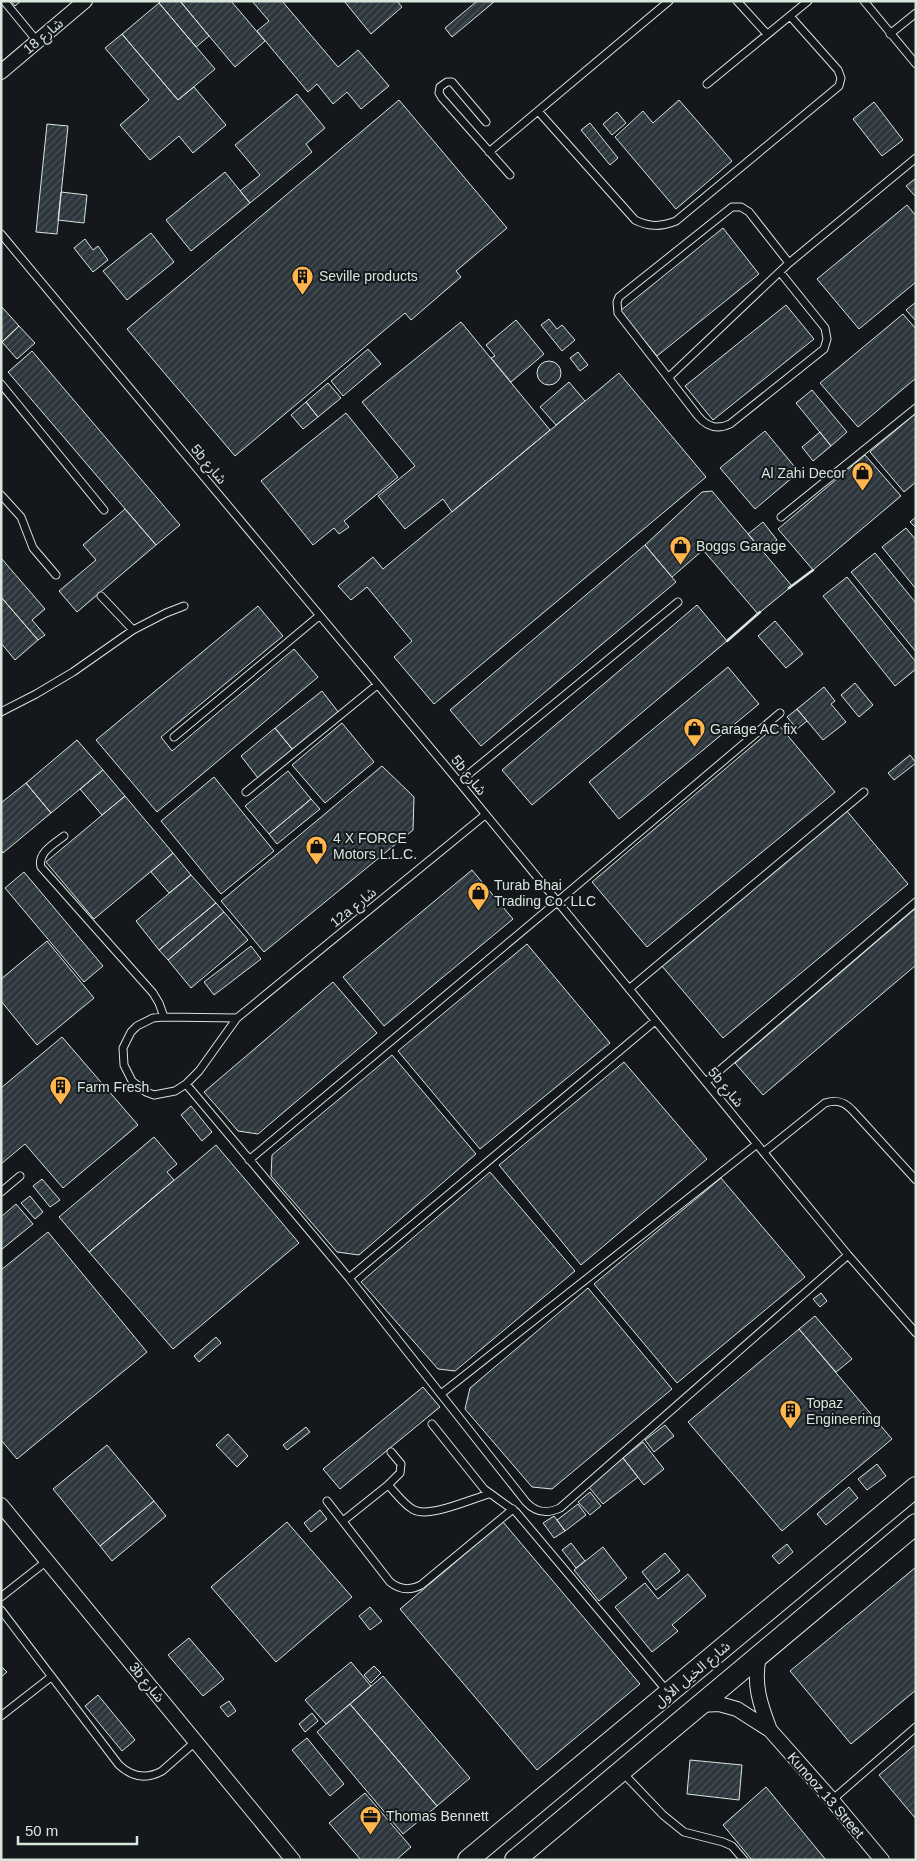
<svg xmlns="http://www.w3.org/2000/svg" width="917" height="1861" font-family="Helvetica,'Noto Sans Arabic',sans-serif">
<style>
.building{fill:url(#building-hatch);stroke:#d8e6dc}
.lines{fill:none;stroke-linecap:round;stroke-linejoin:round}
.service-casing{stroke:#d8e6dc;stroke-width:9}
.minor-casing{stroke:#d8e6dc;stroke-width:16}
.secondary-casing{stroke:#d8e6dc;stroke-width:22}
.service{stroke:#14181c;stroke-width:7}
.minor{stroke:#14181c;stroke-width:14}
.secondary{stroke:#14181c;stroke-width:20}
.wall{stroke:#d8e6dc;stroke-width:2.5}
.labels{text-anchor:middle;stroke-width:4;stroke-linejoin:round;paint-order:stroke}
.street-label{font-size:14px;fill:#d8e6dc;stroke:#14181c}
.poi-label{font-size:14px;fill:#d8e6dc;stroke:#14181c;text-anchor:start}
</style>
<defs>
<pattern id="building-hatch" width="6" height="6" patternUnits="userSpaceOnUse" patternTransform="scale(1.25)"><rect width="6" height="6" fill="#2c363c"/><path d="M-1 1l2-2M0 6l6-6M5 7l2-2" fill="none" stroke="#4a5358"/></pattern>
</defs>
<rect width="100%" height="100%" fill="#14181c"/>
<path class="building" d="M11,1h10l-6,5z
M161,1h19l29,35 -13,11 -37,-44z
M180,1h51l34,40 -30,26z
M252,1h30l56,66 20,-17 31,36 -28,23 -14,-17 -14,12 -16,-20 -9,8 -51,-61 12,-10z
M344,1h53l5,6 -31,27z
M477,1h18l-43,36 -7,-9z
M159,3l56,66 -37,31 -56,-66z
M122,34l56,66 16,-13 32,38 -33,28 -14,-17 -29,24 -30,-35 29,-25 -44,-52z
M297,94l28,34 -19,16 6,8 -62,51 -10,-12 20,-16 -25,-30z
M399,100l108,128 -51,43 5,6 -50,43 -6,-7 -170,143 -108,-127z
M679,100l53,61 -56,48 -61,-72 28,-26 10,12z
M874,102l29,38 -21,16 -29,-37z
M617,112l9,11 -14,12 -9,-11z
M590,123l28,35 -8,7 -29,-35z
M47,124l21,2 -11,108 -21,-2z
M225,172l25,31 -59,48 -25,-31z
M916,178v19l-10,-11z
M61,192l26,3 -3,28 -26,-3z
M907,205l9,11v66l-57,47 -42,-50z
M723,228l36,46 -102,82 -37,-45z
M151,233l23,29 -47,38 -24,-29z
M85,239l8,11 5,-4 10,14 -15,12 -19,-24z
M916,302v19l-10,-11z
M786,305l28,34 -101,81 -28,-34z
M1,306l18,20 -18,17z
M903,314l13,15v49l-58,49 -38,-44z
M549,319l8,10 5,-4 13,15 -13,11 -21,-26z
M516,320l28,34 -33,28 -20,-24 4,-2 -9,-11z
M461,322l89,108 -98,82 -9,-13 -38,30 -27,-33 37,-30 -53,-64z
M19,326l16,17 -18,16 -15,-17z
M368,349l13,15 -38,32 -12,-15z
M32,351l148,174 -24,20 -148,-173z
M578,352l10,13 -8,6 -10,-13z
M537 373a12 12 0 1 1 24 0a12 12 0 1 1-24 0Z
M619,373l87,104 -272,227 -40,-47 18,-16 -45,-54 -16,13 -13,-14 35,-29 10,12z
M569,382l16,19 -29,24 -16,-18z
M328,383l13,15 -23,19 -12,-15z
M812,390l35,42 -16,14 -35,-43z
M306,402l12,15 -15,12 -12,-14z
M346,413l52,64 -54,44 5,6 -10,7 -5,-6 -21,17 -52,-64z
M916,413v69l-12,10 -34,-40z
M765,431l34,41 -44,37 -35,-41z
M820,432l11,14 -18,15 -11,-14z
M865,455l36,41 -88,74 -35,-41z
M712,491l80,95 -34,28 -55,-64 -31,27 -27,-32 57,-53z
M125,509l31,36 -79,67 -18,-21 37,-31 -13,-15z
M916,517v11l-6,-6z
M763,522l14,18 -15,11 -14,-17z
M906,528l10,12v49l-34,-42z
M645,545l31,37 -195,164 -31,-36z
M875,553l41,50v49l-65,-80z
M1,558l44,51 -13,11 13,15 -7,5 -37,-43z
M847,577l69,85v7l-21,17 -72,-90z
M1,597l37,43 -23,20 -14,-17z
M697,605l30,36 -195,164 -30,-35z
M258,606l25,30 -122,101 11,14 122,-102 24,28 -161,135 -61,-72z
M775,621l28,33 -17,14 -28,-32z
M728,667l31,37 -140,115 -30,-37z
M855,683l18,22 -14,12 -18,-22z
M824,687l11,14 -4,3 15,18 -23,18 -26,-31z
M322,691l17,22 -46,37 -18,-22z
M797,709l10,12 -10,8 -10,-12z
M342,723l32,39 -49,41 -33,-38z
M778,724l57,68 -188,155 -55,-65z
M275,728l18,22 -35,28 -17,-22z
M77,740l26,30 -52,43 -25,-30z
M910,755l6,8 -22,17 -6,-7z
M382,766l32,31 -1,33 -149,122 -43,-51z
M103,770l22,26 -23,19 -22,-26z
M288,771l23,28 -42,35 -24,-28z
M214,777l60,74 -53,43 -60,-73z
M26,783l25,30 -48,40 -2,-3v-47z
M125,796l48,57 -79,66 -48,-57z
M311,799l9,10 -43,35 -8,-10z
M846,810l62,74 -185,154 -62,-73z
M173,853l18,22 -22,18 -18,-21z
M472,870l41,49 -129,107 -41,-49z
M24,872l79,94 -19,16 -79,-94z
M191,875l25,28 -57,47 -23,-29z
M216,903l8,9 -56,48 -9,-10z
M916,908v57l-153,130 -28,-32z
M224,912l24,28 -57,48 -23,-28z
M47,941l47,57 -57,47 -36,-44v-22z
M527,944l83,99 -130,106 -82,-98z
M251,946l10,13 -47,36 -10,-13z
M333,982l44,51 -119,101 -20,-3 -34,-39z
M62,1037l76,88 -75,63 -38,-44 -24,20v-76z
M392,1055l84,99 -117,101 -22,-3 -66,-76 1,-21z
M624,1062l83,97 -126,106 -82,-100z
M191,1106l21,26 -10,9 -21,-26z
M154,1137l23,27 -10,8 7,8 -85,72 -30,-35z
M216,1145l83,98 -126,106 -84,-97z
M490,1172l85,99 -120,100 -17,-2 -77,-87z
M721,1178l84,99 -128,106 -83,-99z
M42,1179l18,21 -10,7 -17,-21z
M30,1196l13,16 -8,7 -14,-16z
M16,1204l17,20 -32,26v-33z
M48,1232l99,120 -130,107 -16,-19v-170z
M588,1288l84,101 -120,100 -20,-2 -67,-78 5,-21z
M821,1293l6,8 -7,6 -7,-8z
M815,1316l37,43 -16,13 -37,-43z
M799,1329l93,110 -110,92 -94,-109z
M216,1337l5,6 -22,19 -5,-6z
M423,1387l17,20 -100,82 -17,-20z
M665,1425l9,11 -20,16 -9,-12z
M306,1427l4,5 -23,18 -4,-5z
M228,1434l20,22 -11,11 -21,-22z
M643,1442l21,27 -20,16 -21,-27z
M107,1445l47,56 -54,45 -47,-57z
M623,1458l15,19 -35,27 -15,-18z
M877,1464l9,12 -19,14 -9,-11z
M849,1487l9,11 -32,27 -9,-11z
M590,1492l11,14 -11,9 -12,-13z
M154,1501l12,15 -54,45 -12,-15z
M578,1504l8,11 -21,16 -8,-11z
M320,1510l7,9 -16,13 -7,-9z
M554,1516l11,15 -11,7 -11,-15z
M287,1522l65,75 -76,65 -65,-75z
M503,1522l137,162 -103,86 -137,-161z
M571,1543l14,18 -9,7 -14,-18z
M787,1544l6,8 -14,12 -7,-8z
M603,1547l24,31 -28,23 -25,-31z
M665,1553l15,18 -24,19 -14,-18z
M916,1567v123l-65,54 -61,-73z
M688,1574l18,22 -34,29 6,6 -26,21 -37,-45 30,-24 13,16z
M370,1607l12,14 -12,9 -11,-14z
M189,1638l35,41 -21,17 -35,-41z
M351,1662l20,24 -45,38 -21,-24z
M1,1666l6,6 -6,5z
M374,1666l7,7 -10,10 -7,-8z
M383,1676l87,102 -33,28 -87,-102z
M98,1695l37,45 -13,11 -37,-45z
M229,1701l7,10 -8,6 -8,-10z
M350,1704l87,102 -34,28 -86,-102z
M312,1713l6,8 -13,11 -6,-8z
M307,1738l37,46 -14,12 -38,-46z
M916,1744v75l-37,-44z
M690,1760l52,5 -3,35 -52,-6z
M766,1787l60,73h-74l-29,-35z
M365,1793l46,54 -15,13h-35l-32,-37z"/>
<g class="lines">
<defs>
<path id="service" d="M4,1l33,40
M737,1l30,33
M864,1l52,63
M890,34l26,-21
M707,84l101,-83
M538,111l97,109c14,7 26,7 41,1l163,-135 2,-8 -3,-8 -48,-54
M486,122l-34,-40h-5l-7,5 -1,6 3,5 68,77
M489,152l180,-151
M1,234l458,548 389,473 68,78
M780,272l45,56 2,11 -3,10 -94,75c-13,6 -23,3 -32,-8l-80,-103 -1,-11 2,-5 113,-90h9l8,5 40,51
M669,377l120,-114 127,-105
M1,384l103,126
M1,495l20,22 12,31 23,27
M781,517l135,-109
M101,596l32,34
M1,712l35,-18 37,-22 60,-42 33,-17 18,-7
M174,737l145,-121
M459,782l219,-180
M246,792l131,-107
M64,836c-10,8 -27,17 -23,31l112,126 6,10 5,14
M629,989l235,-197
M237,1018l-73,-1 -11,1 -16,8 -6,6 -8,16 1,17 8,16 14,11 8,3 21,-4 11,-7 13,-13 38,-53 248,-203
M706,1082l210,-180
M186,1084l163,194 177,224c10,11 21,12 34,6l288,-253
M764,1152l61,-49c12,-4 20,-1 28,8l63,69
M249,1160l308,-258 223,-189
M1,1192l19,-16
M349,1278l306,-257
M441,1394l316,-250
M432,1424l52,65 32,23 151,179
M388,1485c8,8 16,20 26,25 16,8 57,-11 75,-16
M327,1501l63,81c10,8 20,9 31,3l92,-76
M343,1521l45,-36 12,-12 1,-9 -10,-12
M1,1597l47,-37
M1,1610l118,155c13,12 27,15 43,6l33,-29
M1,1716l50,-39
M622,1772l41,43 21,17 39,10 9,4 12,14
M832,1800l84,-73"/>
<path id="minor" d="M1,72l84,-71
M1,1505l292,355
M759,1656c-6,28 1,48 11,74
M700,1705l19,-1 18,5 33,21 62,70 50,60"/>
<path id="secondary" d="M468,1860l448,-373
M515,1860l401,-336"/>
</defs>
<use href="#service" class="service-casing"/>
<use href="#minor" class="minor-casing"/>
<use href="#secondary" class="secondary-casing"/>
<use href="#service" class="service"/>
<use href="#minor" class="minor"/>
<use href="#secondary" class="secondary"/>
<path class="wall" d="M789,588l24,-18
M727,641l33,-29"/>
</g>
<defs>
<symbol id="building-pin" viewBox="-11 -11 22 30"><path d="M0 17L-7.5 6A9.5 9.5 0 1 1 7.5 6Z" fill="#ffb74d" stroke="#14181c"/><path d="M-4-6H4V6H1V3H-1V6H-4ZM-2.5-4.3h1.7v1.8h-1.7ZM.8-4.3h1.7v1.8H.8ZM-2.5-1h1.7V.8h-1.7ZM.8-1h1.7V.8H.8Z" fill="#111"/></symbol>
<symbol id="shop-pin" viewBox="-11 -11 22 30"><path d="M0 17L-7.5 6A9.5 9.5 0 1 1 7.5 6Z" fill="#ffb74d" stroke="#14181c"/><path d="M-5-2.5h2.3a2.7 3.5 0 0 1 5.4 0H5L5.5 6h-11ZM-1.5-2.5h3a1.5 2.3 0 0 0-3 0Z" fill="#111"/></symbol>
<symbol id="office-pin" viewBox="-11 -11 22 30"><path d="M0 17L-7.5 6A9.5 9.5 0 1 1 7.5 6Z" fill="#ffb74d" stroke="#14181c"/><path d="M-6-3h4V-5.5h4V-3h4V5H-6ZM-1-4.5V-3h2v-1.5ZM-6 0V1H6V0Z" fill="#111"/></symbol>
</defs>
<g fill-rule="evenodd">
<use href="#building-pin" x="290" y="264" width="25" height="34"/>
<use href="#shop-pin" x="850" y="460" width="25" height="34"/>
<use href="#shop-pin" x="668" y="534" width="25" height="34"/>
<use href="#shop-pin" x="682" y="716" width="25" height="34"/>
<use href="#shop-pin" x="304" y="834" width="25" height="34"/>
<use href="#shop-pin" x="466" y="880" width="25" height="34"/>
<use href="#building-pin" x="48" y="1074" width="25" height="34"/>
<use href="#building-pin" x="778" y="1398" width="25" height="34"/>
<use href="#office-pin" x="358" y="1804" width="25" height="34"/>
</g>
<g class="labels">
<g class="street-label">
<text transform="translate(43 36) rotate(-40)" y="5">شارع 18</text>
<text transform="translate(209 464) rotate(50)" y="5">5b شارع</text>
<text transform="translate(469 775) rotate(51)" y="5">5b شارع</text>
<text transform="translate(353 907) rotate(-39)" y="5">12a شارع</text>
<text transform="translate(726 1087) rotate(50)" y="5">5b شارع</text>
<text transform="translate(692 1674) rotate(-40)" y="5">شارع الخيل الأول</text>
<text transform="translate(147 1682) rotate(51)" y="5">3b شارع</text>
<text transform="translate(826 1795) rotate(49)" y="5">Kunooz 13 Street</text>
</g>
<g class="poi-label">
<text x="319" y="281">Seville products</text>
<text x="846" y="478" text-anchor="end">Al Zahi Decor</text>
<text x="696" y="551">Boggs Garage</text>
<text x="710" y="734">Garage AC fix</text>
<text x="333" y="843">4 X FORCE<tspan x="333" dy="16">Motors L.L.C.</tspan></text>
<text x="494" y="890">Turab Bhai<tspan x="494" dy="16">Trading Co. LLC</tspan></text>
<text x="77" y="1092">Farm Fresh</text>
<text x="806" y="1408">Topaz<tspan x="806" dy="16">Engineering</tspan></text>
<text x="386" y="1821">Thomas Bennett</text>
</g>
</g>
<rect width="917" height="1861" fill="none" stroke="#d8e6dc" stroke-width="5"/>
<path d="M18 1836v8h119v-8" fill="none" stroke="#d8e6dc" stroke-width="2.5"/>
<text x="25" y="1836" font-size="15" fill="#d8e6dc" stroke="#14181c" stroke-width="4" paint-order="stroke">50 m</text>
</svg>
